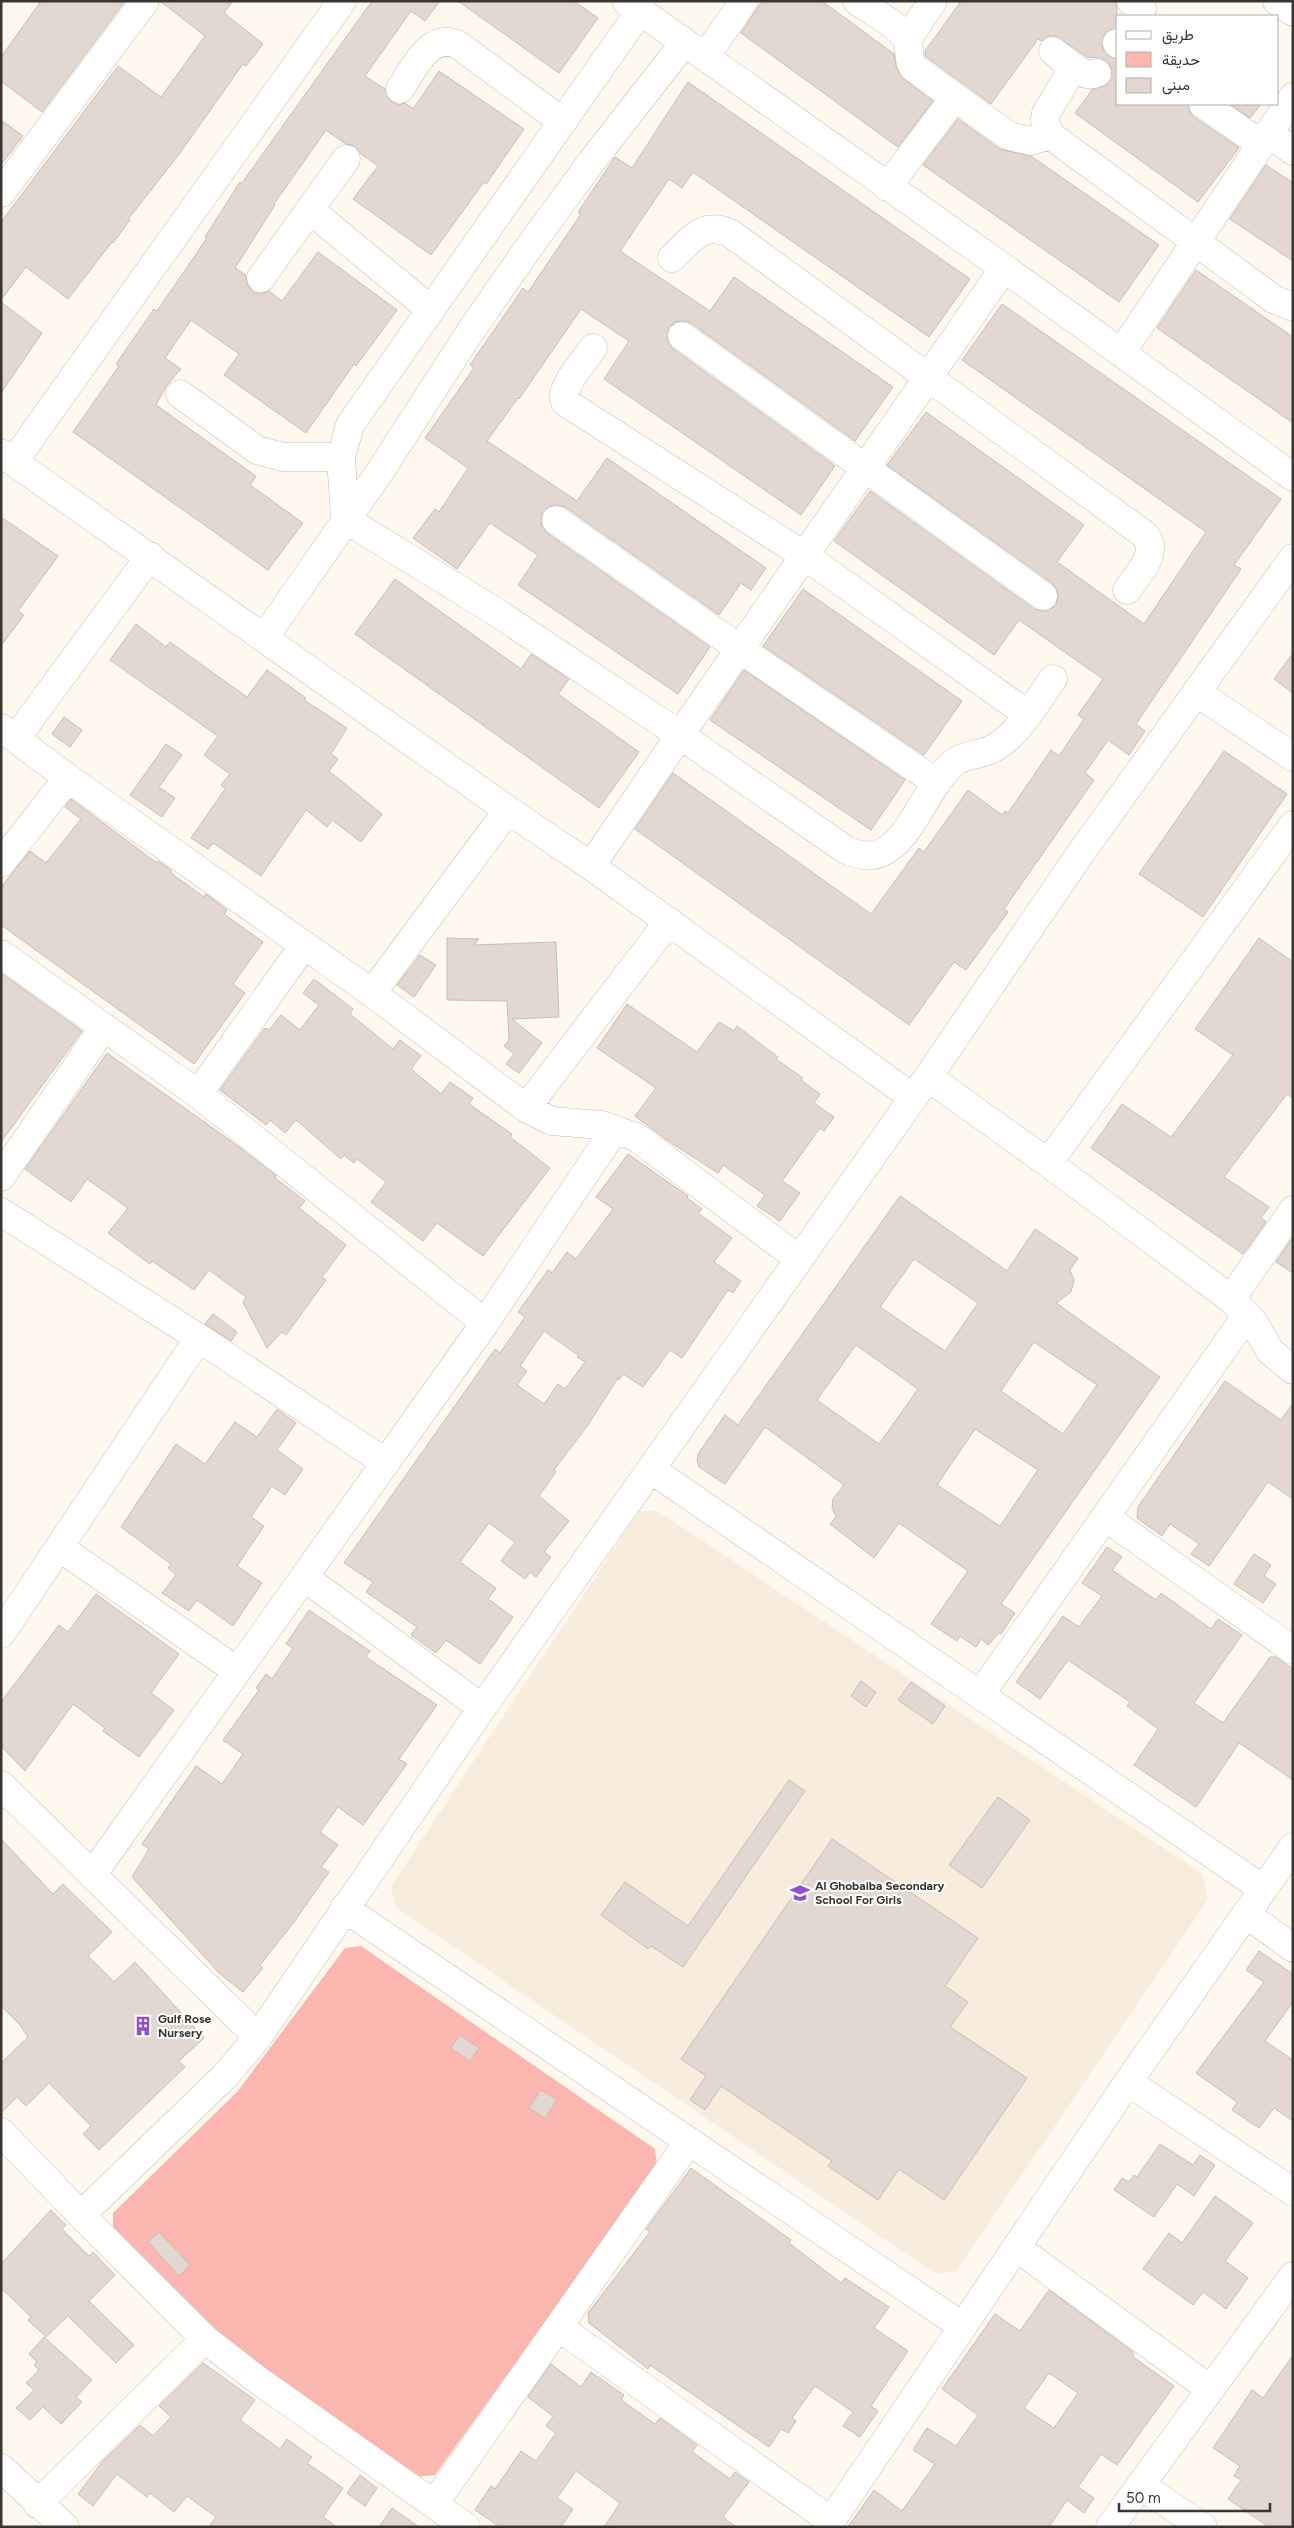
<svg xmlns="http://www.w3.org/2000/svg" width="1294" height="2528" font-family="Figtree,Vazirmatn,sans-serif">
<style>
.built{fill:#f8eddd}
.green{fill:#fbb6b0}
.building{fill:#e2d7d1;stroke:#c8bdb7;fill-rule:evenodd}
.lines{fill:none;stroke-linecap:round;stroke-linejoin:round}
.minor-casing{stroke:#c4beb5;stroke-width:29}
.minor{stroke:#fff;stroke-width:28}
.labels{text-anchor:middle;stroke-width:4;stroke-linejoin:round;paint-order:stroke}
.poi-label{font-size:12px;font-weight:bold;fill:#383632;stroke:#fff;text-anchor:start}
</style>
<rect width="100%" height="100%" fill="#fef8ee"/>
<path class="built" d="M639,1511h19l545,363 5,26 -252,372 -22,1 -538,-365 -5,-22z"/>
<path class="green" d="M361,1946l294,203 2,17 -222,309 -20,2 -193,-139 -109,-108v-17l124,-121 108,-144z"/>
<path class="building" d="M41,1h84l-83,111 -41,-31v-24z
M160,1h73l-9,12 39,31 -17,22 -3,-2 -66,93 -48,61 1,2 -17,23 -1,-1 -44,57 -42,-32 -25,33v-78l117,-156 43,31 44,-61z
M372,1h68l-15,20 -14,-10 -46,65 20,13 6,13 8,3 6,-2 8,6 26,-38 85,58 -38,55 -2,-2 -53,73 -78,-56 25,-33 -18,-13 -5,-7 -9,-2 -20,-14 -52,74 1,1 -40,63 11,7 1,9 5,7 8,3 9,-3 13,10 36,-49 79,58 -41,56 -2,-2 -48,69 -82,-58 15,-21 -48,-34 -26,38 16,11 -14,16 -11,20 100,71 -6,9 53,38 -35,47 -195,-138 46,-66 -3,-2 38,-55 3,2 50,-73 -2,-1 35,-55 2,1z
M458,1h116l24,17 -39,55z
M762,1h60l72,53 2,12 5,11 32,24 -35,46 -157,-114z
M961,1h155l2,27 -12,4 -4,7v8l5,8 11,4v45h70l1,7 5,6 45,31 -41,54 -123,-89 17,-23 16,-6 4,-6v-8l-4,-8 -7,-4 -14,-1 -31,-21h-8l-7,5 -3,-2 -47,65 -66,-48v-5z
M688,82l282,197 -41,58 -236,-165 -11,16 -13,-9 -49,72 90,60 24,-34 159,110 -38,54 -164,-118 -7,-2 -8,1 -7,5 -2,7 1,8 5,7 162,117 -34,49 -197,-136 25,-38 -48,-32 -62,90 -1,-1 -31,43 90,60 30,-43 159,110 -15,22 -10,-7 -22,32 -154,-108 -7,-2 -8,1 -7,5 -2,7 1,8 5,7 163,114 -32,47 -160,-109 20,-30 -48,-32 -33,46 -44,-31 22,-29 4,3 29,-44 -43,-30 49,-70 -4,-3 53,-77 5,4 53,-78 -3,-2 37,-55 17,11z
M1230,104h31l-11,14z
M958,119l42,30 31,7 128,89 -40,57 -196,-137z
M1,120l22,16 -22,29z
M1266,165l27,18v78l-63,-42z
M1196,270l97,67v86l-136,-95z
M1,302l41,31 -41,60z
M1002,304l279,195 -47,66 7,4 -105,155 9,7 -16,24 -21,-15 -23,33 9,7 -90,129 4,3 -42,58 -12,-8 -45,63 -274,-196 38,-56 198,141 48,-66 5,4 44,-62 34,25 3,-4 3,2 43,-63 8,6 25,-37 -6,-4 25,-36 -84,-59 -25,35 -160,-114 36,-50 164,118 7,2 8,-1 7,-5 2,-7 -1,-8 -5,-7 -165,-118 39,-53 158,113 -27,37 87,62 62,-92 -244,-172z
M1,517l57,39 -40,55 6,4 -23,31z
M395,579l126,90 10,-15 38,25 -11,15 81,58 -40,56 -244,-174z
M803,589l159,112 -38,54 -161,-109z
M136,624l30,23 4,-5 77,55 20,-27 39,28 -2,2 43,28 -16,26 7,5 -9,12 53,43 -21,28 -29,-22 -5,7 -21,-17 -45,66 -48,-33 -5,6 -17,-11 34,-49 -4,-4 9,-11 -26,-19 14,-19 -108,-76z
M1293,653v40l-19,-14z
M744,670l161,110 -34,50 -161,-110z
M64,717l18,13 -12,17 -18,-13z
M166,744l16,11 -23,32 16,11 -13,19 -32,-22z
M1224,751l63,43 -84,123 -64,-43z
M71,799l86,64 1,-2 13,9v3l33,24 2,-3 21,16 -3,4 39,28 -30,42 12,9 -51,71 -193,-139v-38l29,-36 16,12 35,-44 -16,-12z
M447,938l32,1 -5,6 82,-3 3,75 -47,2 30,24 -23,30 -13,-9 8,-10 -10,-8 5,-6 -2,-39 -60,-1z
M1259,938l34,24v136l-6,-4 -63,83 45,30 -8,11 5,4 -23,32 -152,-106 31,-44 49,33 62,-82 -38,-26z
M420,955l16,10 -22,32 -17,-12z
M1,973l81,58 -81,111z
M314,979l39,30 -3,5 43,35 7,-9 21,16 -10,13 30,25 9,-12 23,16 -4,6 43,30 -2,3 40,31 -67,88 -46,-33 -14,18 -52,-39 15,-20 -29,-23 -3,4 -10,-8 -3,4 -45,-39 -11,13 -15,-13 -4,5 -46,-35 45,-62 4,2 12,-15 19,15 19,-25 -16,-12z
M627,1004l70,48 22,-30 15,9 3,-5 41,31 -2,2 27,19 -2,2 19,14 -6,9 20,14 -10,14 -4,-3 -38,53 18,12 -20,28 -23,-15 8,-11 -42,-30 -5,8 -50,-32 -33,-25 21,-28 -59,-40z
M107,1053l131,93 38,30 -1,2 30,23 -6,7 47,37 -24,32 4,3 -40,55 -4,-3 -15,16 -24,-46 3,-5 -37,-27 -15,20 -42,-29 -2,3 -42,-31 20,-25 -41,-29 -16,23 -46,-33z
M628,1154l60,42 -1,2 15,11 -4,4 34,25 -18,24 27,19 -8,12 -5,-3 -46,68 -12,-8 -27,37 -20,-13 -4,6 -1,-2 -30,47 -34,45 2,2 -17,24 30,25 -25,31 7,5 -15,20 -6,-5 -5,7 -24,-18 14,-19 -26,-19 -29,39 36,26 -8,11 25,18 -33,47 -34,-24 -10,13 -25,-18 6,-8 -51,-35 7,-10 -29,-19 151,-214 5,4 25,-36 -7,-5 30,-42 4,3 15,-21 9,7 37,-50 -17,-12zM544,1331l34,24 -1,2 8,5 -20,27 -7,-5 -14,20 -27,-19 10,-14 -7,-5z
M900,1196l107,75 28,-42 43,29 -8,12 4,10 -3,12 -15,11 104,74 -159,227 14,9 -14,21 -2,-1 -11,12 -7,-6 -5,8 -16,-11 -3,5 -26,-17 37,-53 -69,-48 -25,35 -44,-34 6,-7 -4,-9 1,-9 11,-14 -79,-58 -40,57 -26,-17 -2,-6 1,-7 27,-39 13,10zM914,1259l64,44 -33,48 -65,-44zM1034,1342l63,43 -34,49 -62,-43zM856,1345l62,44 -39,55 -62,-44zM975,1429l63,41 -38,56 -63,-41z
M1291,1240h2v33l-17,-11z
M213,1314l24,18 -6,9 -26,-17z
M1225,1381l56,39 12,-17v96l-25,-17 -59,84 -18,-12 8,-10 -29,-20 -8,12 -25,-18 1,-11z
M277,1409l19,14 -19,27 26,19 -18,26 -13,-9 -21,31 13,9 -27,40 25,17 -29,43 -36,-26 -8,11 -27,-18 14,-18 -8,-7 3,-4 -50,-37 55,-83 29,20 30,-42 22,15z
M1107,1547l15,10 -10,13 44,30 5,-7 50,36 7,-10 24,16 -48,68 29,20 47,-66h6l17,12v111l-54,-37 -43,64 -62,-42 24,-36 -31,-23 3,-4 -62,-42 -28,39 -24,-17 47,-66 16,11 23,-31 -20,-13z
M1254,1554l17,11 -7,11 12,8 -13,19 -29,-19z
M96,1594l83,60 -28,39 23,17 -35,47 -36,-26 2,-3 -32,-24 -48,67 -24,-25v-44l58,-77 9,7z
M309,1610l61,41 -4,6 71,48 -38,54 8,5 -44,61 -25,-18 -18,25 18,13 -17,22 8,5 -35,50 -34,43 3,3 -20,24 -24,-19 -87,-96 17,-28 -7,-5 54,-78 26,18 21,-30 -20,-14 36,-50 -3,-2 10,-14 6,5 21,-31 -7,-4z
M861,1681l15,11 -10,15 -15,-11z
M911,1682l34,24 -12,18 -35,-24z
M789,1780l16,11 -122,176 -32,-21 -3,3 -47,-34 24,-33 63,44z
M998,1797l32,23 -48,68 -33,-23z
M1,1839l52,55 10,-10 49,48 -24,24 26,26 21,-20 69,76 -25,23 6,6 -86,83 -16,-16 8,-8 -42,-43 -23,23 -9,-9 -16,16v-50l27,-26 -8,-12 -19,-19z
M832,1839l146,99 -33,48 23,16 -18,25 77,51 -83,122 -45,-31 -21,31 -50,-34 4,-5 -111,-75 -16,24 -15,-10 16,-24 -25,-17z
M1259,1951l34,23v28l-28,39 28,19v61l-19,-13 -15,20 -27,-18 5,-8 -41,-29 68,-91 -18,-12z
M460,2035l19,13 -9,13 -19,-13z
M541,2090l16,10 -12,18 -16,-10z
M1160,2144l33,21 7,-10 15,10 -21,31 -17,-12 -23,33 -40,-27 8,-12 7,4 5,-7 3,2z
M691,2168l100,72 -2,3 52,40 4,-5 44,29 -15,21 34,23 -37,55 7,5 -18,26 -17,-11 10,-14 -38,-26 -23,32 4,3 -8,12 -7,-4 -12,18 -119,-82 -2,4 -59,-46 -1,-10 62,-81 -4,-3z
M1215,2196l38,27 -28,38 23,17 -22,31 -23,-17 -10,13 -50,-36 26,-36 13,10z
M51,2210l15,15 -4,4 27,27 4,-4 22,23 -26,26 45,44 -18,18 -48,-47 -22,21 -18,-17 3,-3 -30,-29v-24z
M159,2232l31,33 -11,11 -31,-34z
M1049,2290l84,62v5l41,29 -57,79 -16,-11 -23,33 16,11 -10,15 -17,-13 -18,27h-201l26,-37 28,21 33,-47 -22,-14 14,-22 29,18 22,-31 -36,-26 53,-75 25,17zM1049,2373l29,20 -24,35 -30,-20z
M44,2337l48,43 -16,17 6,5 -21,22 -18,-17 -13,13 -14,-12 18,-18 -8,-7 13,-13 -5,-5 3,-3 -8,-8z
M1293,2355v172h-24l-41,-28 13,-19 -7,-4 6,-10 -27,-18 39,-58 11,8z
M203,2363l52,37 -15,20 40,29 7,-10 25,18 -5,6 36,25 -20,29 14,10h-128l7,-10 -29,-21 -13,16 -24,-19 -3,4 -30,-23 -24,32 -15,-12 24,-32 38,-37 13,11 18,-19 -12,-11z
M551,2364l30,23 10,-15 33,23 -3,5 34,24 5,-6 37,27 -5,7 38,27 5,-7 14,10 -26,35 13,10h-132l16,-24 -44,-32 -19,27 16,11 -12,18h-61l-25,-17 16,-24 4,3 26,-38 15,10 20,-28 -10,-7 7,-10 -25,-19z
M360,2475l17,13 -12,18 -18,-13z
M392,2508l27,19h-40z"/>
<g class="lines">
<defs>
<path id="minor" d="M626,1l378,267 289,209
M857,1c13,9 41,24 49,37 6,9 0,20 8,30l95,68 21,5 20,-6
M1131,1l11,8
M1277,1l16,11
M640,11l-290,414 -9,32 4,62 151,93 184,123 166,115c59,28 72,-60 109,-88 10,-8 27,-7 39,-14 25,-14 42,-46 59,-69
M907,40l26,-39
M1117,43l1,1
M1053,51c11,8 30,29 44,22
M705,57l39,-56
M1074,67l-28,46 -1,8 5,14 225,165 18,7
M400,89c14,-20 28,-56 57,-45l106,78
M1203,104l58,40
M1268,133l25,18
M887,187l68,-90
M1,193l144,-192
M310,210l121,100
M672,258c19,-18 30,-37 58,-25l415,302c15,18 -7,39 -18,55
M261,278l85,-119
M682,336l361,260
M593,348c-8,12 -35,41 -28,54l240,154 222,158
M1121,353l172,-256
M180,394l77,56 26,7h58
M1,453l507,357 83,56 321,231
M14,461l328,-460
M556,520l184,129 197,134
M264,638l115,-165 93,-144 62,-89 58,-79 92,-118
M1196,692l97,65
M1,728l67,50 304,215 154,115 26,13 49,4 35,12 163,122
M16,738l134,-182
M1,863l67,-85
M591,866l89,-131 324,-467
M1,954l197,140 287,229
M372,993l136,-183
M928,1077l120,86 183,136 23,24 16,28 23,19
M198,1094l106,-149
M526,1108l143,-187
M1048,1163l245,-338
M1,1177l103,-150
M1,1212l198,126 187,125
M1231,1299l62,-89
M652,1470l611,419
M1105,1517l188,133
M59,1547l178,124
M304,1577l178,131
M1,1634l198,-296
M980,1695l267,-380
M1,1785l257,252
M92,1875l393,-552 130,-194
M344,1908l618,418
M1246,1914l47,34
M1128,2082l165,110
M1,2132l80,83 124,124 50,39 211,149
M81,2215l144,-139 33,-39 224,-329 446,-631 150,-220 215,-299
M1017,2248l193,141
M560,2328l271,193
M1,2468l64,59
M1140,2485l63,42
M37,2504l168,-165
M434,2504l255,-363
M827,2527l301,-445 165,-235
M1110,2527l183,-251"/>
</defs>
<use href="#minor" class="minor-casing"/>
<use href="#minor" class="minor"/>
</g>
<defs>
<symbol id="school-bare" viewBox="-9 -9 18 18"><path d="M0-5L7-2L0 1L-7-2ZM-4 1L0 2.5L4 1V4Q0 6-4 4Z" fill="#8f52c8" stroke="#fff" stroke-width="2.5" paint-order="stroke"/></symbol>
<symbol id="building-bare" viewBox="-9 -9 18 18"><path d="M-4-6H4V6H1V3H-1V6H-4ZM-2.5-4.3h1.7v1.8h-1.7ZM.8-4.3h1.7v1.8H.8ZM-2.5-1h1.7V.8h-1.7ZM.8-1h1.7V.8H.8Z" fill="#8f52c8" stroke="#fff" stroke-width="2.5" paint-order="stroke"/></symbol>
</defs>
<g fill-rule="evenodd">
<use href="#school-bare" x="786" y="1879" width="28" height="28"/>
<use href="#building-bare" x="129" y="2012" width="28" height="28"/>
</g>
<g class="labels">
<g class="poi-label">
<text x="815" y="1890">Al Ghobaiba Secondary<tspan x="815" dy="14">School For Girls</tspan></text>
<text x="158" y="2023">Gulf Rose<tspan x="158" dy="14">Nursery</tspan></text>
</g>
</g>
<rect width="1294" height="2528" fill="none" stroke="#383632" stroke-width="5"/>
<rect x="1116" y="15" width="162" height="90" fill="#ffffff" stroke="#afafad"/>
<rect x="1126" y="31" width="25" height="8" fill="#ffffff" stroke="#afafad"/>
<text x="1162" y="40" font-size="15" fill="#383632">طريق</text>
<rect x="1126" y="52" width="25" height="15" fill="#fbb6b0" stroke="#afafad"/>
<text x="1162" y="65" font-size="15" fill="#383632">حديقة</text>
<rect x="1126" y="78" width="25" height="15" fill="#e2d7d1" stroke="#afafad"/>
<text x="1162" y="90" font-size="15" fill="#383632">مبنى</text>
<path d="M1119 2503v8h151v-8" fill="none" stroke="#383632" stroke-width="2.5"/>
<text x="1126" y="2503" font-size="15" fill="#383632" stroke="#ffffff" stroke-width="4" paint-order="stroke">50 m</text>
</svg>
